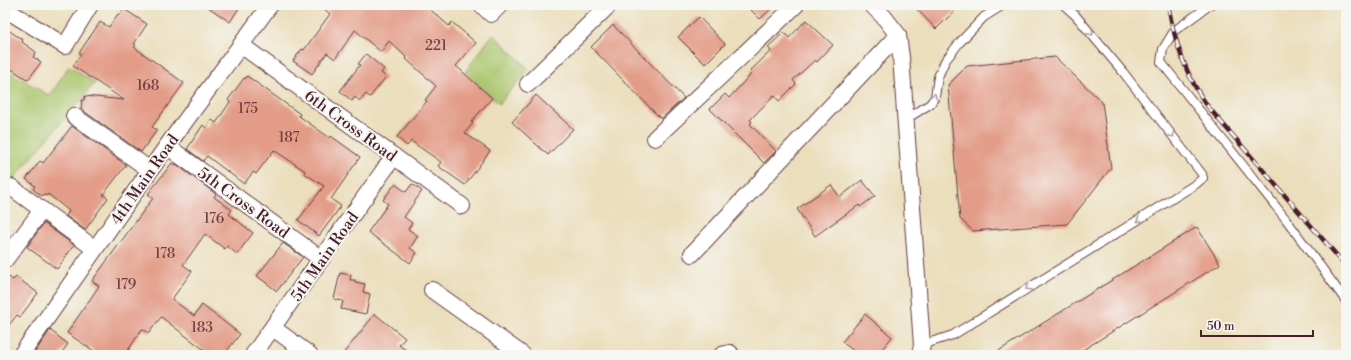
<svg xmlns="http://www.w3.org/2000/svg" width="1351" height="360" font-family="'Libre Bodoni',serif">
<style>
.green{fill:#aac56c;stroke:#7a724c}
.building{fill:#e39c88}
.lines{fill:none;stroke-linecap:round;stroke-linejoin:round}
.service-casing{stroke:#623c41;stroke-width:10}
.minor-casing{stroke:#623c41;stroke-width:18}
.service{stroke:#fff;stroke-width:8}
.minor{stroke:#fff;stroke-width:16}
.rail-casing{stroke:#4a1f2b;stroke-width:4.5}
.rail{stroke:#f6f6f2;stroke-width:3;stroke-dasharray:9;stroke-linecap:butt}
.oneway{stroke:#ae9aa0}
.labels{text-anchor:middle;stroke-width:4;stroke-linejoin:round;paint-order:stroke}
.number-label{font-size:14px;fill:#703e42}
.street-label{font-size:16px;fill:#4a1f2b;stroke:#f6f6f2}
</style>
<rect width="100%" height="100%" fill="#f6f6f2"/>
<filter id="ink" filterUnits="userSpaceOnUse"><feTurbulence type="fractalNoise" baseFrequency=".025" numOctaves="2"/><feDisplacementMap in="SourceGraphic" scale="8" xChannelSelector="R" yChannelSelector="G"/><feConvolveMatrix kernelMatrix="1 2 1 2 8 2 1 2 1" color-interpolation-filters="sRGB"/></filter>
<filter id="wash" filterUnits="userSpaceOnUse"><feTurbulence type="fractalNoise" baseFrequency=".012" numOctaves="4" result="noise"/><feDisplacementMap in="SourceGraphic" scale="16" xChannelSelector="R" yChannelSelector="G"/><feGaussianBlur stdDeviation="0.9" result="paint"/><feColorMatrix in="noise" values="0 0 0 0 0 0 0 0 0 0 0 0 0 0 0 0 0 1.4 0 .05"/><feComposite in="paint" operator="in"/></filter>
<g filter="url(#wash)">
<rect width="100%" height="100%" fill="#ebdebc"/>
<path class="green" d="M493,34l36,35 -30,35 -34,-32z
M69,66l26,17 -90,106v-120l45,27z"/>
<g id="blocks">
<path class="building" d="M205,5h36l-11,17z
M320,5h105l24,21 3,-4 24,21 -20,23 36,32 -21,24 2,1 -8,10 25,18 -25,34 -27,-19 3,-4 -30,-21 -4,5 -10,-9 30,-36 -2,-1 11,-14 -31,-28 1,-1 -17,-16 -8,11 -26,-22 -20,29 -8,-6 -15,21 -19,-13 9,-12 2,1 26,-36z
M746,5h29l-15,14z
M913,5h48l-25,24z
M124,9l23,15 -13,20 2,1 -2,2 50,36 -32,44 5,3 -16,22 -60,-43 1,-9h2l1,-4 39,4 -51,-34 8,-12 -2,-1 21,-31 9,5 9,-13 2,1z
M699,17l26,27 -20,20 -27,-27z
M806,20l27,25 -16,17 -2,-2 -22,20 3,4 -17,17 -5,-6 -24,25 2,2 -2,2 26,27 -12,12 -54,-54 15,-15 4,4 23,-25 -2,-2 21,-20 -3,-4 16,-15 5,6z
M613,25l71,73 -23,21 -70,-72z
M5,28l18,12 -1,2 14,10 -3,5 8,5 -13,18 -23,-15z
M366,54l18,15 -3,4 5,4 -16,20 -4,-3 -6,7 -5,-4 -3,4 -12,-10 20,-26 -2,-1z
M1055,57l47,45 9,66 -44,56 -94,7 -13,-12 -12,-134 19,-19z
M247,76l53,38 -1,2 31,22 1,-2 29,21 -29,42 10,7 -22,30 -21,-16 26,-34 -20,-13 1,-2 -31,-21 -18,24 -3,-2 -9,12 -37,-28 -4,5 -16,-12 16,-24 3,3 5,-9 5,4 14,-21 -2,-2 16,-22 1,1z
M536,95l37,34 -25,26 -36,-33z
M72,126l54,39 -23,30 5,3 -23,32 -19,-14 3,-5 -21,-17 -1,2 -3,-2 -2,2 -9,-7 2,-3 -9,-7 14,-18 3,2z
M172,163l3,2 1,-1 40,30 -2,3 18,13 -3,4 24,19 -16,21 -10,-8 -2,3 -20,-15 -22,31 9,6 -20,28 22,17 8,-11 38,29 -16,21h-13l-50,-38 -12,16 -7,-4 -17,26h-25l-33,-22 32,-47 -7,-5 61,-83 -5,-4z
M862,180l13,16 -15,11 -1,-2 -44,31 -18,-27 34,-24 9,12z
M395,184l11,8 6,-8 10,7 -18,26 8,6 -4,6 10,7 -8,12 7,5 -7,10 -42,-31 20,-28 -5,-4z
M43,224h2l29,21 -17,24 -30,-22z
M1197,227l23,37 -145,91h-83z
M283,243l20,14 -26,34 -20,-15z
M340,273l11,2 -1,5h5v2l10,2 -2,8 7,2 -4,20 -25,-5 2,-8 -9,-2z
M5,274l8,6 3,-3 22,16 -18,24 -3,-2 -12,15z
M375,314l30,24 -6,7 13,10h-70z
M865,314l27,23 -15,18h-18l-17,-13z
M50,330l18,14 -8,11h-27z"/>
</g>
</g>
<g filter="url(#ink)">
<use href="#blocks" fill-opacity="0" stroke="#623c41" stroke-width="1"/>
<g class="lines">
<defs>
<path id="service" d="M1210,5l-36,26 -11,18 -2,13 124,156 61,83
M905,120l25,-16 5,-7 3,-20 7,-16 15,-19 24,-25 19,-12
M922,345l31,-10 243,-151 7,-6 -1,-4 -79,-102 -47,-56 -12,-11"/>
<path id="minor" d="M482,5l9,9 9,-9
M872,5l12,12 14,18 3,22 21,288 -2,10
M5,9l60,37 25,-41
M241,45l221,161
M528,84l81,-79
M74,116l76,54
M655,138l141,-133
M167,146l154,113
M11,187l84,62
M692,254l206,-219
M5,260l37,-50
M432,290l91,65
M273,328l37,27
M21,355l146,-209 103,-141
M253,355l141,-199
M722,355l8,-2"/>
</defs>
<use href="#service" class="service-casing"/>
<use href="#minor" class="minor-casing"/>
<use href="#service" class="service"/>
<use href="#minor" class="minor"/>
<defs>
<path id="rail" d="M1168,5c7,38 18,72 41,103l137,158"/>
</defs>
<use href="#rail" class="rail-casing"/>
<use href="#rail" class="rail"/>
</g>
<defs><path id="oneway-chevron" d="M-2-3.5L2.5 0L-2 3.5" fill="none" stroke-width="1.6" stroke-linecap="round" stroke-linejoin="round"/></defs>
<g class="oneway">
<use href="#oneway-chevron" transform="translate(1091 33) rotate(50)"/>
<use href="#oneway-chevron" transform="translate(934 96) rotate(-69)"/>
<use href="#oneway-chevron" transform="translate(1172 135) rotate(52)"/>
<use href="#oneway-chevron" transform="translate(1139 220) rotate(148)"/>
<use href="#oneway-chevron" transform="translate(1028 288) rotate(148)"/>
</g>
</g>
<g class="labels">
<g class="number-label">
<text x="436" y="50">221</text>
<text x="148" y="90">168</text>
<text x="248" y="113">175</text>
<text x="289" y="142">187</text>
<text x="214" y="223">176</text>
<text x="165" y="258">178</text>
<text x="126" y="289">179</text>
<text x="202" y="332">183</text>
</g>
<g class="street-label">
<text transform="translate(351 125) rotate(36)" y="6">6th Cross Road</text>
<text transform="translate(144 179) rotate(-55)" y="6">4th Main Road</text>
<text transform="translate(244 202) rotate(36)" y="6">5th Cross Road</text>
<text transform="translate(324 256) rotate(-55)" y="6">5th Main Road</text>
</g>
</g>
<rect width="1351" height="360" fill="none" stroke="#f6f6f2" stroke-width="20"/>
<path d="M1201 330v6h112v-6" fill="none" stroke="#4a1f2b" stroke-width="2"/>
<text x="1207" y="330" font-size="12" fill="#4a1f2b" stroke="#f6f6f2" stroke-width="3" paint-order="stroke">50 m</text>
</svg>
